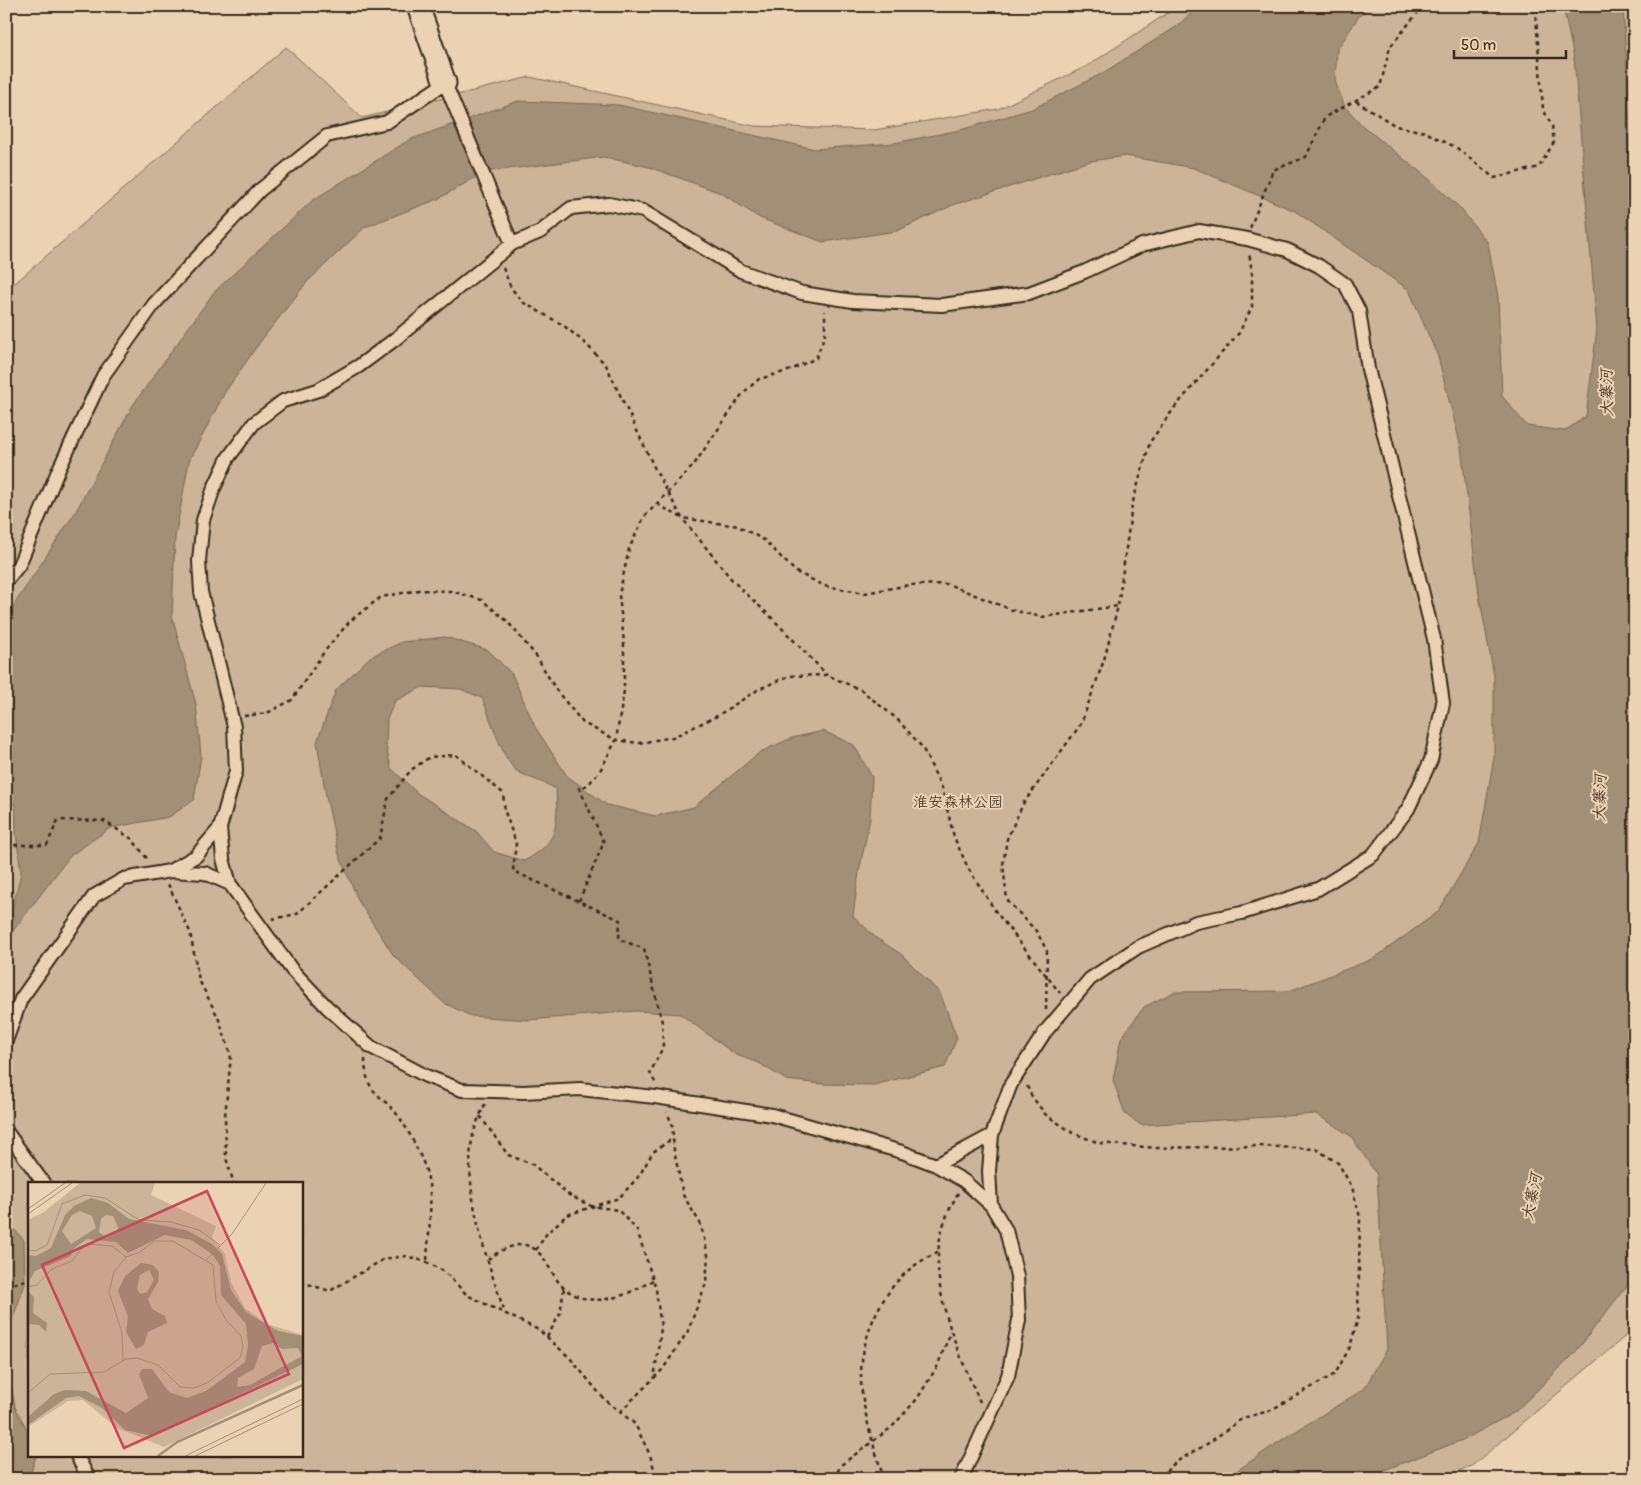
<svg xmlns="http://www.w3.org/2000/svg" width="1641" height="1485" font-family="Pangolin,'LXGW WenKai TC',sans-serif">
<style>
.green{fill:#cbb497;stroke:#836f5a;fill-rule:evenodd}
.water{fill:#a38e76;stroke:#796653;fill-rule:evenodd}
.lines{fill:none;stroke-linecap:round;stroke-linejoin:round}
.pedestrian-casing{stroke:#3b2a1e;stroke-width:16}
.tertiary-casing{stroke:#3b2a1e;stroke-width:25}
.path{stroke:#3b2a1e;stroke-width:2.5;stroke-dasharray:4 4;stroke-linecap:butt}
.pedestrian{stroke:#ead2b2;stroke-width:12}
.tertiary{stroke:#ead2b2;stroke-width:21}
.labels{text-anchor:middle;stroke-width:4;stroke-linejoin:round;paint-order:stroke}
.park-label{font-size:15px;fill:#513f30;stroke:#ead2b2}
.water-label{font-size:16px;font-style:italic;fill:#503e30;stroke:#ead2b2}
.inset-river{fill:none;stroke:#a38e76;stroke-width:2.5}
.inset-road{fill:none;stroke:#a48f77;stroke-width:1}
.view{fill:#ca4758;fill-opacity:0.15;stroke:#ca4758;stroke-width:2.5}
.inset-edge{fill:none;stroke:#3b2a1e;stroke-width:2.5}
</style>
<rect width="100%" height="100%" fill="#ead2b2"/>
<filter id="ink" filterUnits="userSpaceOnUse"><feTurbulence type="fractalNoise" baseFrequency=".02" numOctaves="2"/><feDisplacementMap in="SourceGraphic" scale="10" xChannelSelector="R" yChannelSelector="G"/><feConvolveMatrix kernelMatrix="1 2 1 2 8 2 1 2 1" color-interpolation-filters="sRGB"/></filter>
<g filter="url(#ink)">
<path class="green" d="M1178,6h457v1322l-162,137 -33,14h-1434v-1188l280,-244 76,71 168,-41 224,49 120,4 124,-21 91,-44zM29,1184h272v272h-272z"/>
<path class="water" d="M1199,6h172l-12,10 -22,34 -2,31 10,26 19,20 65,52 31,29 28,35 10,54 4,99 25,30 38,5 21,-15 11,-87 -23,-271 -11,-52h60l7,121v481l5,133v534l-61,79 -59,58 -50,27 -104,40h-136l55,-38 84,-52 23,-40 -10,-174 -26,-39 -35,-22 -175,11 -16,-11 -12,-34 8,-42 23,-31 30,-15 115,-1 84,-32 65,-47 41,-69 15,-86v-81l-15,-81 -18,-148 -23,-90 -29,-67 -114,-79 -101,-43 -68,-12 -36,5 -137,44 -56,26 -74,11 -63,-24 -39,-25 -72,-26 -45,-10 -119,15 -47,27 -73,28 -58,55 -47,60 -35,50 -36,69 -14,76 -3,79 24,88 5,52 -7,44 -25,17 -59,11 -40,28 -64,84v-20l6,-11 9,-36 -5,-40 -1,-28 -9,-6v-182l70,-106 57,-106 81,-113 99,-92 96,-60 109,-39 101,4 196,44 79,-6 66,-13 72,-21 69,-35 75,-47z
M445,637l43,13 24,24 23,53 32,49 40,29 49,11 38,-9 66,-55 32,-14 31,-7 31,14 18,32 -2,41 -11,54 -6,44 23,22 25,16 39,39 17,45 -12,29 -71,18 -52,-1 -36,-4 -27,-17 -23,-8 -56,-41 -43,-3 -108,9 -58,-4 -27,-13 -50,-47 -35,-54 -20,-47 -13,-59 -9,-54 19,-52 34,-33 32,-15zM422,687l38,2 22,9c8,17 21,67 38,75 12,6 24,9 36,16 2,36 3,54 -32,72l-30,-9 -18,-21 -59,-38 -26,-25 -5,-22 1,-27 8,-18z
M6,1221l18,19 1,44 -19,53z
M6,1355l9,52 14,26v23h7l-7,23h-23z"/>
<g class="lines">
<defs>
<path id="pedestrian" d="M6,581l13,-16 39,-94 45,-95 51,-72 106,-114 67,-54 60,-14 58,-39 67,161
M220,828l3,31 7,25 62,86 35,37 44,40 55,29 36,14 61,2 57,-3 75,8 117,18 130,37 34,13 28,16 27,24
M170,871l35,2 25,11
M6,1041l15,-42 73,-103 30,-17 46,-8 26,-15 24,-28 16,-57 -2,-44 -33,-135 -2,-31 4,-41 11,-32 14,-30 26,-35 29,-22 35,-11 41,-24 35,-26 118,-96 28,-12 31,-24 38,-4 34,7 98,60 61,22 51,8 89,4 87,-12 55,-21 58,-27 57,-14 48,8 40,11 32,16 26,18 14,27 9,58 66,270 9,64 -12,57 -23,49 -35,46 -55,34 -76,24 -46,9 -58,25 -48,32 -45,53 -34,52 -19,51 -3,36 2,34 15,25 11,46 2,44 -11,56 -47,103
M6,1131l38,53
M936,1165l56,-30
M77,1456l12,23"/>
<path id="tertiary" d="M418,6l27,77"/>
</defs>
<use href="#pedestrian" class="pedestrian-casing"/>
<use href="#tertiary" class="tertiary-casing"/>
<path class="path" d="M1356,101l40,25 29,6 32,16 37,30 45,-11 15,-25 -2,-16 -9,-17 -7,-92 -4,-11
M1250,228l23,-58 33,-13 19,-40 55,-30 10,-40 33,-41
M503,268l8,20 13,15 39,22 23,19 20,21 49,104 27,49 51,63 39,37 55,57
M657,504l25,14 56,8 26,14 32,32 29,14 40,7 44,-8 39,-1 64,26 30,7 76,-11
M244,716l23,-3 25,-13 32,-48 26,-31 31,-24 38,-7 32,1 31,9 25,21 30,36 19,33 27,33 33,17 23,3 34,-6 44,-21 42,-27 30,-13 38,-1 34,15 36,29 25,28 20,41 12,49 14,31 28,44 64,81
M6,845h41l11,-25 46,1 28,18 17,22
M168,884l22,48 9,48 19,37 13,38 -6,61 1,42 8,26
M579,901l25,-59 -25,-54 9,-3 13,-16 15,-29 8,-49v-49l-5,-47 10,-46 15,-32 49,-51 50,-73 16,-14 32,-9 25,-12 9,-23v-24
M272,919l25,-5 83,-76 8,-39 23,-29 19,-13 26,-2 47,38 2,19 11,31 -3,28 107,49 -1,19 25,10 18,73 1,25 -13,26 6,11
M1046,1010l1,-59 -10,-19 -30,-32 -4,-36 4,-25 16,-35 58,-80 23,-64 14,-54 14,-101 18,-63 25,-35 64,-74 13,-26v-35l-3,-20
M365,1059c1,34 11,31 31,54 10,12 27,45 31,61 7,27 1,60 0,88
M1027,1086l4,9 14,19 28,19 26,10 57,5 104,-2 56,3 22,14 14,24 8,30 -2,101 -8,29 -15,27 -66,37 -26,7 -36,26 -31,18 -18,17
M485,1104c-5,11 -11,24 -13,36 -9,52 16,124 33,173
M480,1116l28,39 24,9 37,31 22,11 27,4 19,20 19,59 5,39 -7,51
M958,1193c-4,8 -9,16 -12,25 -24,58 11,131 34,184
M536,1250l11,-17 20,-18 52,-17 20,-22 14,-24 20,-14
M488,1259c13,-9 34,-22 49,-8 11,10 16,27 27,37 28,23 63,8 89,-8
M301,1282l29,9 54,-32 22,-3 21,6 18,10 22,23 72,35 31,28 34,41 31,25 15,31 7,24
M6,1286l23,-7
M547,1337l13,-23 4,-26
M620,1412l43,-43 25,-38 18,-48 2,-28 -8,-32 -17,-28 -9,-45 -2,-26 -5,-12
M834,1479l7,-14 51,-38 25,-28 20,-32 14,-36
M884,1479c-9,-28 -18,-57 -22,-86 -6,-43 14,-96 48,-124 8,-7 20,-12 29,-18"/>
<use href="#pedestrian" class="pedestrian"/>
<use href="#tertiary" class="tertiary"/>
</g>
</g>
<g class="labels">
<g class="park-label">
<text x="958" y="807">淮安森林公园</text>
</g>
<g class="water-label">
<text transform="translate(1606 393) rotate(-91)" y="6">大寨河</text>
<text transform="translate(1599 798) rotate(-89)" y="6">大寨河</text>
<text transform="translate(1531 1197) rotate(-79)" y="6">大寨河</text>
</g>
</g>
<g transform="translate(28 1182)">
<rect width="275" height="275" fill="#ead2b2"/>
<path d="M52,1h75l-4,12 65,31 -4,12 13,16 6,28 14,26 22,16 36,11v44l-139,68 -47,-19 -34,-28 -15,1 -40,26v-207l16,-8z" fill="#cbb497"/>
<path d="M63,16l17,5 21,16 57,11 26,14 10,10 9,36 15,22 32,19 25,5v28l-150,72 -28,-6 -23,-22 -23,-12 -13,2 -38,27v-8l26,-23 11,-4 21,1 40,22 22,-15 -9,-24 3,-5h10l17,23 18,6 19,-7 39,-29 3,-16 -2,-22 -25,-29 -1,-29 -8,-12 -21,-14 -26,-5 -37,18 -12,-11 -29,-3 -13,9 -3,8 -36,15 -7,12v-28l8,1 15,-8 14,-33 9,-9zM52,29l12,5 4,12 -25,16 -9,-13 10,-16zM78,33l7,1 6,14 -12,8 -8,-6 2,-13zM245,161l9,6 16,-1 4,8 -52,29 -13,2 1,-9 16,-9 8,-23zM113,81l12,2 6,7 -1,10 -10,17 4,10 13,7 2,7 -19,9 -4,13 -8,4 -10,-17 2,-15 -10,-26 7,-15zM121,88l5,10 -7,12 -7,2 -3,-5 3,-14zM1,110l5,5 -1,16 14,10 -1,9 -7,-7 -11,-1z" fill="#a38e76" fill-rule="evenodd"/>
<path class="inset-river" d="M130,274l19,-14 126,-57"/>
<path class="inset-road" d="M0,27l37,-26M0,32l44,-31M0,68l7,1 12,-6 15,-41 23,-9 20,3 34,22 32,2 28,8 21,15M178,78l26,-26 34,-51M0,105l9,-2 15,-16 20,-8 10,-13 8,-4 22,2 14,11 12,-4 17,-12h18l40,24 3,36 10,19 15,16 2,11 -3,11 -33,25 -13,5 -14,-1 -22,-22 -21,-7 -11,1 -22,13 -54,2 -22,19M95,179l-1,-28 -13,-41 5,-20 12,-15M157,274l118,-57M167,274l108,-52"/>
<path class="view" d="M179,9l82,183 -165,74 -82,-183z"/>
<rect width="275" height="275" class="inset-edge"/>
</g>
<rect width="1641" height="1485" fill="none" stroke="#ead2b2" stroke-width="25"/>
<rect x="12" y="12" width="1616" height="1460" fill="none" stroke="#3b2a1e" stroke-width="2" filter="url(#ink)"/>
<path d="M1454 50v8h112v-8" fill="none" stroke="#3b2a1e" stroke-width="2.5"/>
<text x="1461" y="50" font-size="15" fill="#3b2a1e" stroke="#ead2b2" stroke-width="4" paint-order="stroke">50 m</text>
</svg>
